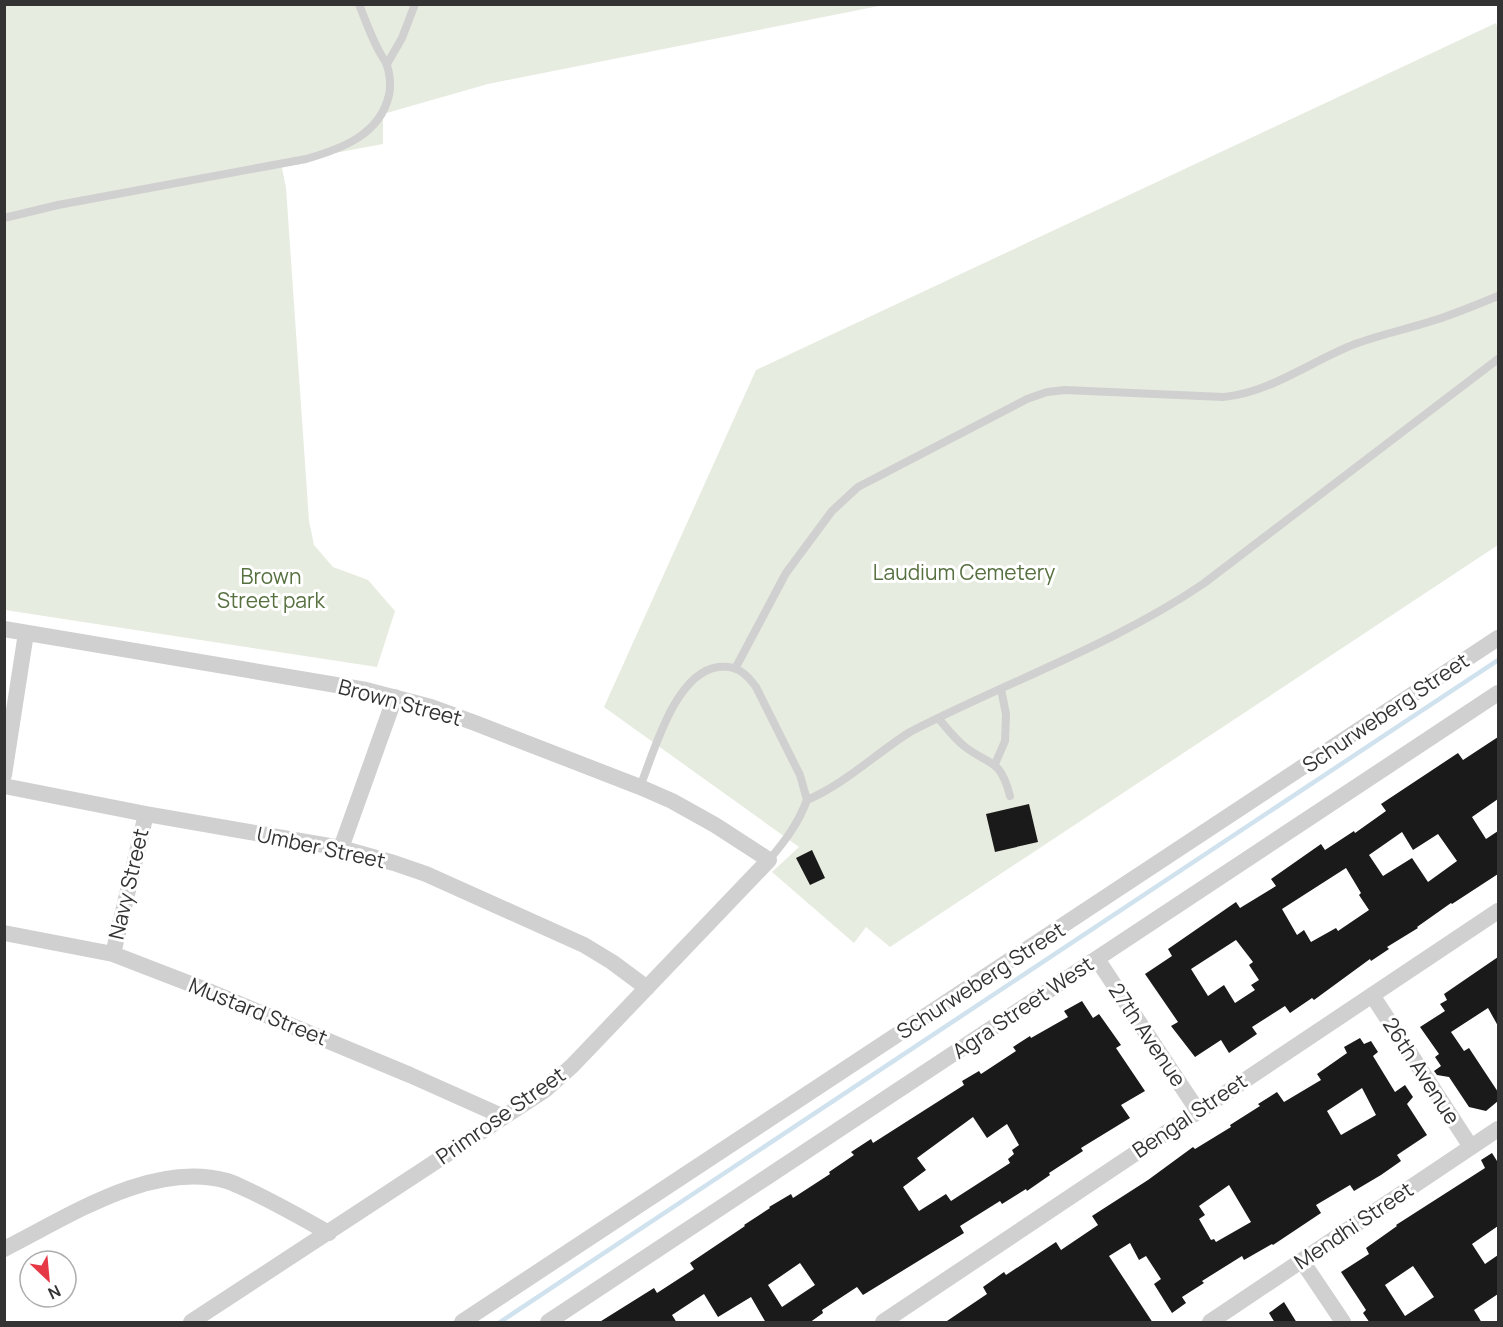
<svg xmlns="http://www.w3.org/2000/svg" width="1503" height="1327" font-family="Manrope,sans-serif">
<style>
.green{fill:#e6ecdf}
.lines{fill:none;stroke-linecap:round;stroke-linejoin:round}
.stream{stroke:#cfe2ee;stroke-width:4.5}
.building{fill:#1a1a1a;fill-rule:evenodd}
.lane{stroke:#d0d0d0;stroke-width:8}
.street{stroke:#d0d0d0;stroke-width:16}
.labels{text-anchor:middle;stroke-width:6;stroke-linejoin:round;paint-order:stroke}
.park-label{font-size:21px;fill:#56703f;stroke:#fff}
.street-label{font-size:21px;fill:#333;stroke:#fff}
</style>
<rect width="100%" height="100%" fill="#fff"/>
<path class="green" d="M4,5h880l-396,79 -105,30v30l-102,19 5,25 23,333 5,24 19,22 35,13 27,31 -18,56 -372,-57z
M1496,23l2,7v515l-608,402 -24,-20 -12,16 -82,-71 27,-25 -195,-140 152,-337z"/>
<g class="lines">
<path class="stream" d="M500,1322l998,-662"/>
</g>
<path class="building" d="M1498,737v62l-26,18 14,22 12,-8v43l-46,30 -1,-1 -34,24 1,1 -31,19 2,2 -18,12 -1,-2 -56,41 -2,-2 -22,15 -5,-7 -33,21 5,7 -28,19 -8,-13 -26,17 -24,-31 7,-4 -33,-48 27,-18 -4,-7 68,-47 4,6 36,-22 -5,-7 50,-35 4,6 29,-19 1,2 31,-22 -5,-7 77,-51 5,7zM1402,832l11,18 25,-16 19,27 -29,21 -16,-24 -29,18 -14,-21zM1346,868l15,25 -2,2 10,15 -31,21 -2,-3 -25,14 -7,-12 -7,5 -15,-26zM1236,940l17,22 -4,3 10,15 -8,5 4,5 -20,13 -11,-18 -16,11 -17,-27z
M1029,804l9,38 -43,10 -9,-38z
M812,850l13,28 -15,7 -14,-27z
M1498,957v69l-10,-18 -37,24 13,19 5,-3 29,44v9l-12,10 -17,-4 -20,-30 -12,-2 -3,-4 7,-5 -6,-9 4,-3 -19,-27 25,-16 -5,-7 7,-4 -3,-6z
M1082,1001l11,17 6,-4 22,31 -5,3 29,43 -24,14 9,13 -49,30 2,3 -34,22 1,2 -23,16 -1,-2 -24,15 -2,-3 -40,25 4,7 -101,62 -6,-8 -35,23 1,3 -14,10h-43l-15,-26 -33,20 -14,-23 -32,21 5,8h-79l56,-35 3,5 37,-24 -4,-6 55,-37 -1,-1 26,-17 -1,-1 22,-13 2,4 37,-24 -1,-2 25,-17 -3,-3 20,-13 2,4 91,-58 -2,-4 17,-10 2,3 35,-23 -3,-4 17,-11 1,2 37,-21 -4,-6zM973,1117l14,21 20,-14 12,21 -7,5 2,4 -6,5 2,4 -59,38 -5,-7 -27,17 -16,-24 23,-17 -9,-12zM800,1263l15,22 -33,22 -14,-22z
M1360,1038l4,6 7,-3 7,11 -5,4 22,36 10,-7 8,12 -6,7 20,31 -30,20 4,6 -20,14 -27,16 -4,-6 -34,20 5,8 -48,32 -1,-1 -28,16 -2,-4 -40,25 2,2 -22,14 4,6 -14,10 -18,-29 7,-5 -15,-23 -7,4 -9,-17 -21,13 44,67h-209l43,-29 -4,-7 21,-15 2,3 50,-33 5,8 37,-25 -6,-9 56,-36 45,-33 2,2 36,-22 -1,-2 30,-19 -2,-2 19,-12 7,10 37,-22 -4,-6 30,-21 -3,-6zM1362,1088l14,27 -35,20 -14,-24zM1229,1185l22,37 -35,20 -2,-3 -3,1 -12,-21 6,-4 -6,-9z
M1492,1153l5,8 1,-1v66l-26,18 13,20 13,-9v39l-24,16 8,13h-112l-7,-10 3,-3 -25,-38 28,-18 -3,-6 31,-22 -1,-1 89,-57 -4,-8zM1413,1266l21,31 -29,19 -20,-31z
M1284,1302l13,21h-22l-6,-10z"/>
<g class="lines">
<path class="lane" d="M387,64l15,-26 13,-34
M4,218l54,-13 248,-46c35,-10 74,-24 83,-64 2,-9 1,-23 -3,-32 -2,-4 -5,-8 -7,-12 -8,-15 -14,-31 -20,-47
M736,667l50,-94 46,-62 26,-24 169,-88 20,-7 18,-2 158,7c47,-4 88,-36 132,-53 30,-11 62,-17 92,-28 17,-6 34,-13 51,-20
M938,718c8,9 16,20 26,28 25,20 36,11 46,50
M995,764l10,-23 1,-27 -5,-25
M640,787c14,-35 35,-114 78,-120 18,-2 27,5 38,20l44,88 7,25
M807,800c38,-16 68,-46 103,-68 97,-50 203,-87 293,-148l295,-225
M769,860c16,-19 29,-36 38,-60"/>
<path class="street" d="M4,629l362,61 65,17 44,16 165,64 32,14 43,24 54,35 -197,206 -27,24 -354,232
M4,775l22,-142
M4,786l142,28 195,34 53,15 32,11 158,71 28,17 35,26
M341,848l54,-151
M4,933l109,21 88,34 209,87 94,42
M113,954l33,-140
M1097,959l101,152
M1372,995l99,152
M4,1249c64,-32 148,-89 223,-68 7,2 14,6 21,9 28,13 54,28 81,43
M1302,1261l41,61
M462,1322l1036,-684
M548,1322l950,-629
M883,1322l615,-411
M1210,1322l288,-193"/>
</g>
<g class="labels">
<g class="park-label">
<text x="964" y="580">Laudium Cemetery</text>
<text x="271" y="584">Brown<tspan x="271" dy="24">Street park</tspan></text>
</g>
<g class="street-label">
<text transform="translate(400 703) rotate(15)" y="7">Brown Street</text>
<text transform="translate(1386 713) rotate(-34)" y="7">Schurweberg Street</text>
<text transform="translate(321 848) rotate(12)" y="7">Umber Street</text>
<text transform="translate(129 884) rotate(-77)" y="7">Navy Street</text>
<text transform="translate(981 981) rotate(-33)" y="7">Schurweberg Street</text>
<text transform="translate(1023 1008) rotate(-34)" y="7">Agra Street West</text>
<text transform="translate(258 1012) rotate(22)" y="7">Mustard Street</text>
<text transform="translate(1147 1035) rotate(56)" y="7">27th Avenue</text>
<text transform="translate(1421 1071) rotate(57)" y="7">26th Avenue</text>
<text transform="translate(501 1116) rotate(-35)" y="7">Primrose Street</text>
<text transform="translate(1190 1116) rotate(-34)" y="7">Bengal Street</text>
<text transform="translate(1354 1226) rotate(-34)" y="7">Mendhi Street</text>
</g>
</g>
<rect width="1503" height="1327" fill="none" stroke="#333333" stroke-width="12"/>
<g transform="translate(48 1279) rotate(154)"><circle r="28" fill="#ffffff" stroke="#adadad" stroke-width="1.5"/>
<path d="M0-4.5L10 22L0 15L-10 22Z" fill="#e63946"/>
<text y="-9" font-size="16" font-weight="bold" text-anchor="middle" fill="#333333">N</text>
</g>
</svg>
